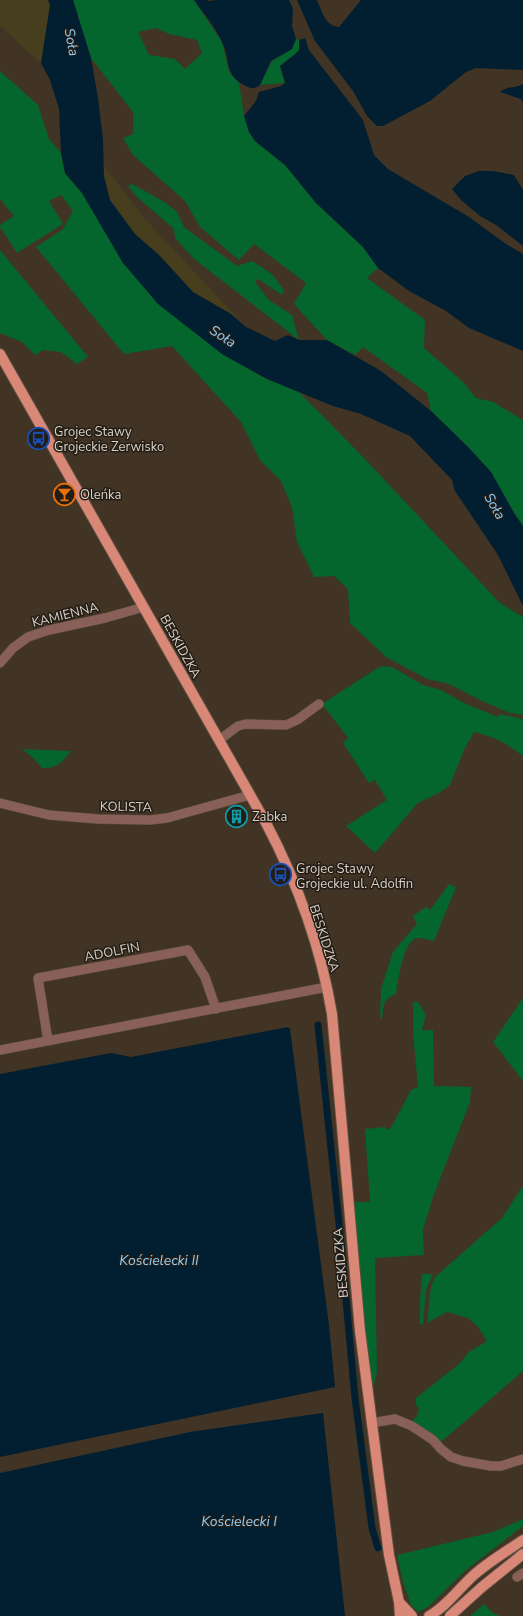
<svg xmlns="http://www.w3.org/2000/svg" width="523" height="1616" font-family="'Nunito Sans',sans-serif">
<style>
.green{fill:#04652d;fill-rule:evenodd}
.sand{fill:#473e1e}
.water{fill:#021f31}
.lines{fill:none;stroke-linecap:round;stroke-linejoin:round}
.canal{stroke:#021f31;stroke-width:7}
.minor-casing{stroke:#5d5041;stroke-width:10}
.major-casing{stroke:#5d5041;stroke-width:12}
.minor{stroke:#896058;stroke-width:9}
.major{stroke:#d98777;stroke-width:10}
.labels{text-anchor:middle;stroke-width:3;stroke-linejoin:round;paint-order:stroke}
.poi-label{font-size:13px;fill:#d9d0c6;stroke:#231d16;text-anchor:start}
.street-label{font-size:13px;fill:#d9d0c6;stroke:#231d16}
.water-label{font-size:14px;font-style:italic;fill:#8ccefb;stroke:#231d16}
</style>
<rect width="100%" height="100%" fill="#423424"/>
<path class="green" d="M73,0h121l28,42 7,30 10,11 5,32 5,17 6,9 30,24 31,38 47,44 15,21 -11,10 58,42 -1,28 39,34 13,16 17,4 30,18v106l-9,-13 -23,-41 -23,-25 -37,-36 -4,-18 -64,-46 -8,8 -28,-15 -33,-36 12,-21 -52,-39 -15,16 -39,-33 -15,-26 -52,-46 -10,-17 10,-4v-22l-42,-54zM156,28l13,6 28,6 5,13 -17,16 -10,-10 -26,-4 -11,-23z
M296,39l3,1v10l-5,5 -14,11 5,17 -25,2 12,-24 20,-12z
M0,71l38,34 11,34 12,14 4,20 17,20 41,70 99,91 45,25 32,13 65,66 135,144 24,15v98l-13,-2 -26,-11 -35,-18 -22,-5 -41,-22 -36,-34 -2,-34 -14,-13 -20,1 -17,-35 -5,-35 -11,-26 -21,-21 -19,-38 -69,-76 -48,8 -88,-107 27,-18 10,-18 -12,-16 -12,6 14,23 -46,29 -17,-26v-2l14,-9 -14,-17z
M132,184l34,19 11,9 7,15 53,39 15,-5 20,13 12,16 -2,5 -24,-16 -3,3 14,18 23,15 7,25 -105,-81 -19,-21 -1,-9 -36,-31 -10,-12z
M0,250l88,107 -11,7 -16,-12 -18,-2 -8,5 -13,-13 -22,-9z
M383,666l9,1 31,18 18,5 23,13 34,14 2,-3 23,5v37c-18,-13 -27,-19 -49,-24l-10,18 -14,35 -11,8 -21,10 -43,50 -29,-27 41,-26 -12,-20 -6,3 -26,-40 5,-5 -26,-34 54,-35z
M22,749l49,2c-10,12 -13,17 -29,17l-8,-9z
M449,884l7,3 -22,54c-5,-1 -11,-3 -16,-3 -15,1 -20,44 -22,56 -14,6 -12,11 -14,25l-2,-2 1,-28 12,-37 24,-28 -4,-8 13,-9 4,3z
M523,998v83l-30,-39z
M413,1002h5l8,13 -4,15h11l1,56 37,1 -1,15 -37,95 -10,33 1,25 -49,3 2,114 -7,29 -19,-199h19l-5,-73 19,-2 4,3 4,-4 19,-36 7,-3 -5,-54z
M523,1186v185l-82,71 -31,-19 7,-7 2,-7 -3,-4v-7l43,-34 10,-12 18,-11 -9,-14 -10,-9 -21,-6 -20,11 4,-37 4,-9 67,-59z
M422,1274h11l-7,16 -3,34h-3v-22z
M523,1519v7l-57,44 -38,37 -10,5 -7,-7 -8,-23 -6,-27 96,-23z
M484,1604l9,9 7,3h-30z"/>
<path class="sand" d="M0,0h48l2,5 -9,58 -41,-37z
M102,163l42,55 102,109 -15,-13 -38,-22 -34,-37 -24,-21 -25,-34 -6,-24z"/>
<path class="water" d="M48,0h25l18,58 7,40 5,41 1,37 6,24 25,34 24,21 34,37 38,22 15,13 29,14 13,-6 11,5h28l54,31 50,40 37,36 23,25 23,41 9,13v80l-25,-51 -43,-64 -3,-11 -42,-44 -49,-22 -28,-8 -66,-27 -45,-25 -64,-50 -35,-41 -41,-70 -17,-20 -4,-20 -2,-44 -9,-29 -9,-17 9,-58z
M194,0h13l1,1 10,-1h71l4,8 -1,18 4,13 -4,10 -21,12 -11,24c-5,4 -9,4 -14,1 -23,-11 -15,-26 -24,-44 -7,-15 -19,-29 -28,-42z
M297,0h20c5,11 8,26 22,27l22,-27h162v70l-47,-2 -10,4 -36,29 -47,25h-6l-10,-10 -14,-25 -38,-50z
M305,38l4,12 54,70 11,35 14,14 81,48 37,27 17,10v97l-54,-23 -23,-17 -37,-20 -31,-23 -15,-21 -47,-44 -31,-38 -30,-24 -6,-9 -5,-16 12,-15 3,-9 22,-6 4,-3 -5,-17 14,-11 5,-5v-10z
M523,84v19l-2,-4 -21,-7c10,-7 14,-3 23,-8z
M479,171h14l21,4 9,15v56l-27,-21 -16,-9 -19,-16 -9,-11 13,-13z
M288,1027l2,2 39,296 6,62 -335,70v-383l111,-21 20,4z
M323,1413l22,203h-345v-143l190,-41z"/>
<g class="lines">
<path class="canal" d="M318,1025l21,199 16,174 17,130 6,20"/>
<defs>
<path id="minor" d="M0,663l13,-15 15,-11 21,-7 56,-12 39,-11
M219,740l19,-14 8,-2 40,1 11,-5 22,-16
M0,803l49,12 49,4 52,1 17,-2 83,-23
M48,1041l-10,-63 150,-28 17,27 11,32
M0,1050l327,-63
M371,1423l24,-4 17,7 21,14 8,9 10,8 12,4 28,5h10l22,-7
M517,1577l6,-4"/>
<path id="major" d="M0,354l266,469c31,59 55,125 66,191l28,317 29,224 10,47 1,14
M399,1602l13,14
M429,1616c18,-10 30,-28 46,-42 15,-13 32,-23 48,-34
M450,1616l32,-29 41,-33"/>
</defs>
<use href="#minor" class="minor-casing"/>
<use href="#major" class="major-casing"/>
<use href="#minor" class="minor"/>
<use href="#major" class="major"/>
</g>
<defs>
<symbol id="bus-ring" viewBox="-11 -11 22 22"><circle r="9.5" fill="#231d16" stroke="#1a4fb4" stroke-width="1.5"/><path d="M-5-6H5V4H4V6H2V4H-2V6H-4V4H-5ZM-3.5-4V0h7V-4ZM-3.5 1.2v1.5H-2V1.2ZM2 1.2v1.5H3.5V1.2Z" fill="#1a4fb4"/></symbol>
<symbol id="bar-ring" viewBox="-11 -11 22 22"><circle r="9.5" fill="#231d16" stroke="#e8710a" stroke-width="1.5"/><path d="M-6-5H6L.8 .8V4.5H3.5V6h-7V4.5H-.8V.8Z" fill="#e8710a"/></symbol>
<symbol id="building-ring" viewBox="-11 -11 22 22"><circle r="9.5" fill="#231d16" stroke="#0f9aa8" stroke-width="1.5"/><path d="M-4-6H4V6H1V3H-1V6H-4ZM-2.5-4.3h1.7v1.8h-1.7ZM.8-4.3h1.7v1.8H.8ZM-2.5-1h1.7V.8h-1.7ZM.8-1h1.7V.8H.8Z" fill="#0f9aa8"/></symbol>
</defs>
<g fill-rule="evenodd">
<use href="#bus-ring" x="26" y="426" width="25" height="25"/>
<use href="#bar-ring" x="52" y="482" width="25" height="25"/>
<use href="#building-ring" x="224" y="804" width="25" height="25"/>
<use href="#bus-ring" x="268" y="862" width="25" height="25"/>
</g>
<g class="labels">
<g class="poi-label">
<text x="54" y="436">Grojec Stawy<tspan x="54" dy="15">Grojeckie Zerwisko</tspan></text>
<text x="80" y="499">Oleńka</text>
<text x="252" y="821">Zabka</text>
<text x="296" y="873">Grojec Stawy<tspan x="296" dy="15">Grojeckie ul. Adolfin</tspan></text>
</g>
<g class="street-label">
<text transform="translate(65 614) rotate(-14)" y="5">KAMIENNA</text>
<text transform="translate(181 646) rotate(61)" y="5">BESKIDZKA</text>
<text transform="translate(126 806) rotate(1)" y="5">KOLISTA</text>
<text transform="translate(325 938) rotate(72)" y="5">BESKIDZKA</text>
<text transform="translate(112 951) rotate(-11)" y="5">ADOLFIN</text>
<text transform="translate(340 1263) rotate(-95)" y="5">BESKIDZKA</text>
</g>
<g class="water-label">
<text transform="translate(72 42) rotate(79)" y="5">Soła</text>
<text transform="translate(223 336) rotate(33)" y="5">Soła</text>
<text transform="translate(495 506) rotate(60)" y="5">Soła</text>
<text x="159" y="1265">Kościelecki II</text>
<text x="239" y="1526">Kościelecki I</text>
</g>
</g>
</svg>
